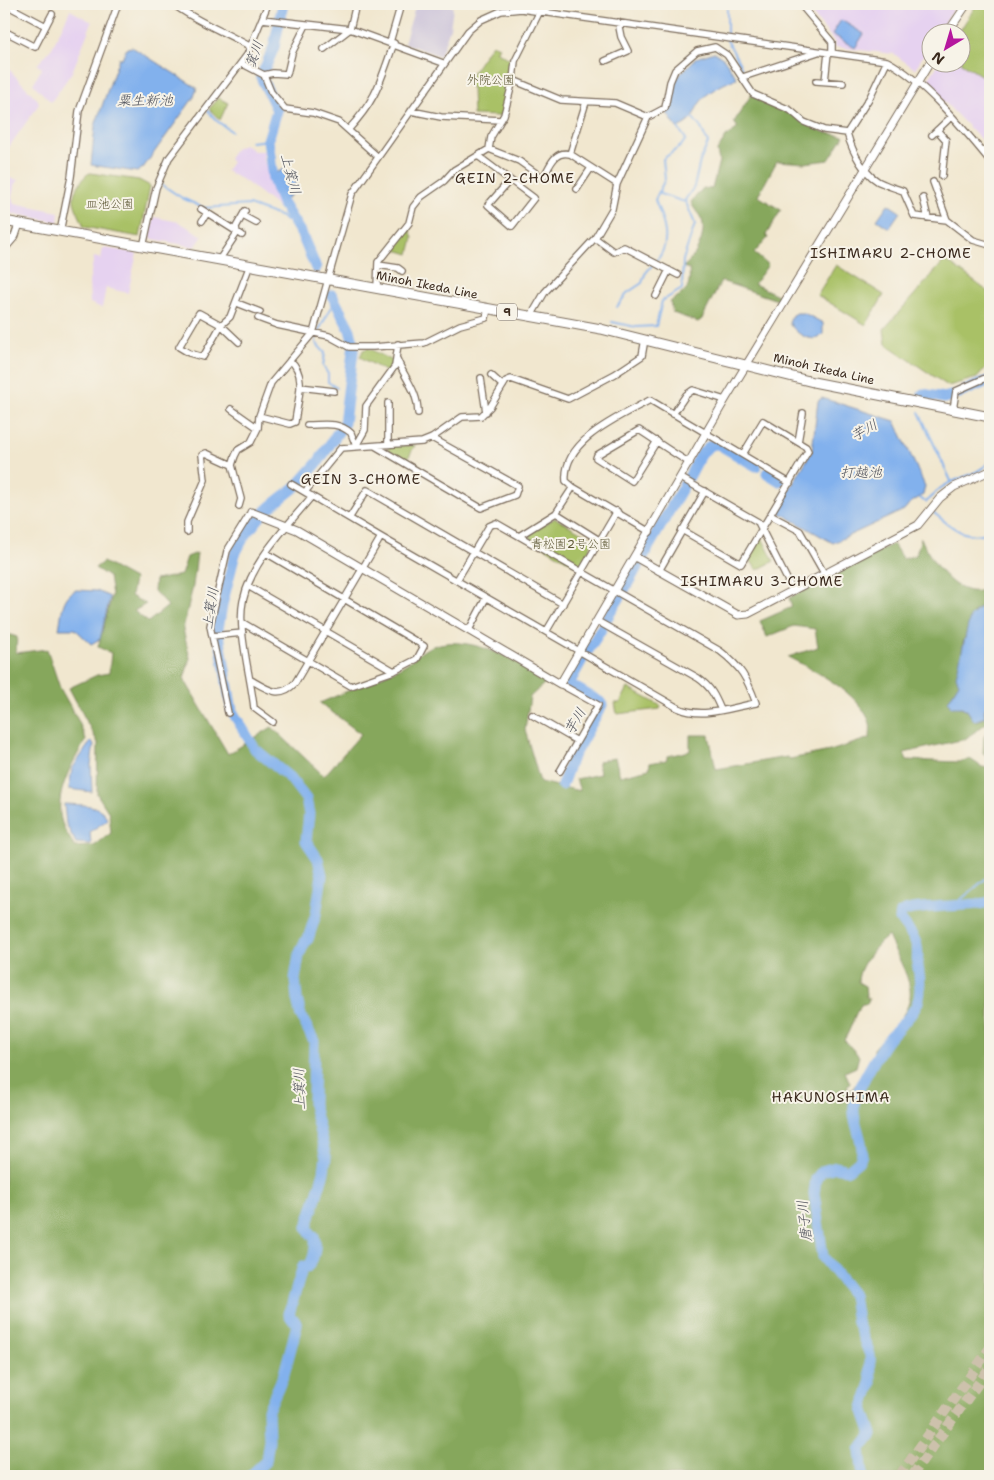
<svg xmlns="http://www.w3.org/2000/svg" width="994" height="1480" font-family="'Shantell Sans','Klee One',sans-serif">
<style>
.built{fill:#e6d2f0}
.industrial{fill:#c8bfd8}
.green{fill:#a9c166;stroke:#727642}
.forest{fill:#86a75b;stroke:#60683c;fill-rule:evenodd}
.water{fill:#82b1ed;stroke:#5e6e86}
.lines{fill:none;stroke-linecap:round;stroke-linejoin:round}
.stream{stroke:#82b1ed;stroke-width:2}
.river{stroke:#82b1ed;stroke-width:11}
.motorway-tunnel{stroke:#cdc1ac;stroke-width:10;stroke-dasharray:10 5;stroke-linecap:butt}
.minor-casing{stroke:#7b6c5c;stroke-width:8}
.tertiary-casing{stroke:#7b6c5c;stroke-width:9}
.primary-casing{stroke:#7b6c5c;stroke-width:11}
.minor{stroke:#fff;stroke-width:5.5}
.tertiary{stroke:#fff;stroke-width:7}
.primary{stroke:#fff;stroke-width:9}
.labels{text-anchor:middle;stroke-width:4;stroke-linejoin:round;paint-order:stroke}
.shield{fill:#f7f3e8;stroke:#73665b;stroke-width:1}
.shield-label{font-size:11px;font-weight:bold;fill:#3b2a1e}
.park-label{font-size:12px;fill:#5c5734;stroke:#f7f3e8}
.street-label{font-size:12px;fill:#3b2a1e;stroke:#f7f3e8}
.water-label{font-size:14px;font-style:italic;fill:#50525c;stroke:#f7f3e8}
.neighbourhood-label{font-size:14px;letter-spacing:1px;fill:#3b2a1e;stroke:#f7f3e8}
</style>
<rect width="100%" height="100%" fill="#f7f3e8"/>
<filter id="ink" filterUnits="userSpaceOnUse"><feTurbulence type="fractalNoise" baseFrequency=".02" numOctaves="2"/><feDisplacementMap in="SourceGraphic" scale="10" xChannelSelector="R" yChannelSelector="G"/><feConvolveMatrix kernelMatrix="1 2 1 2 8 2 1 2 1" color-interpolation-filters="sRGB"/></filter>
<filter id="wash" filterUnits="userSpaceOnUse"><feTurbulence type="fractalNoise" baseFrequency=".0096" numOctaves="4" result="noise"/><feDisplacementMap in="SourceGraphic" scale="20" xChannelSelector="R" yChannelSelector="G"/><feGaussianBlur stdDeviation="1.12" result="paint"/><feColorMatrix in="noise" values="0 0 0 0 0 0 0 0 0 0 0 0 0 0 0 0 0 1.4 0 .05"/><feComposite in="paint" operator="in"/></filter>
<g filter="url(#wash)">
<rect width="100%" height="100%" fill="#f1e7cf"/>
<path class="built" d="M804,4h153l-19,28h-6l-1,11 -16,26 -21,-15 -59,-7 -1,-6z
M977,4h13v145l-64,-66 13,-20 23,-1v-30h-3z
M70,10l22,12 -20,50 -21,30 -18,-18 9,-16 -5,-3 15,-17z
M4,64l34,36 1,4 -35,50z
M244,144l10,7h10l-1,6 16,51 -33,-26 -20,-11 6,-9 -3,-3 6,-10z
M4,177l15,3 -4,4 -3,12 2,7 45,9 -1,10 -54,-10z
M154,217l25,5 24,14 -8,11 -42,-8 -3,-3z
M103,248l34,5 -9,40 -22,-5 -4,20 -12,-5 -1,-21 5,-25 7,2z"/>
<path class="industrial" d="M416,4h34l3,4 -3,20 -10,28 -36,-13z"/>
<path class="green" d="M977,4h13v77l-29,-18 1,-31h-3z
M492,44l7,3 -3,4 17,10 -10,51 -4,4 -26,-1 -1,-27 -7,-5z
M219,98l9,5 -8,17 -11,-11z
M90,173l49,7 11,6 -10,51 -56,-10c-5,-16 -17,-27 -5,-42 3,-5 6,-10 11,-12z
M409,227l4,11 -4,16 -16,-5z
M945,260l45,33v70l-13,15 -29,8 -62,-42 -2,-15z
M836,265l48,30 -18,30 -49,-30z
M368,348l25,13 -6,11 -27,-15 3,-7z
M415,445l-8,15 -19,-10 1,-4z
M555,518l35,19 2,6 -9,20 -6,3 -46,-27 -2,-6z
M762,538l12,23 -17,9 -9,-13 10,-18z
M628,688l33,18 -1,3 -43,5 -2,-11h5z"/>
<path class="forest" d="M751,95l39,17 33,20 21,4 -15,24 -24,3 -28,-2 -19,35 23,14 -15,25 2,3 -14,15 14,12 -14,19 26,12 -3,4 -56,-19 -19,38 -4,3 -25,-9 -3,-11c16,-11 21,-12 19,-33l-6,-2c12,-8 24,-32 19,-47 -3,-7 -9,-11 -11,-18l12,-14 9,1 7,-28 -2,-10 9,-14 12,-9 -4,-6z
M921,538c10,24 38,67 69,49v11l-16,14 -11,31 -4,40 -11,18 19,9 8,11 7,-2c4,-6 3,-11 8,-18v23l-2,-2 -23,17 -61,14 3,7 52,2 11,-3 12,8 8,1v708h-986v-843l13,4 -1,16 31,-4 13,39 19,34 7,18c-14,23 -33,55 -24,83 3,9 9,17 13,24l19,-1 17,-13 -2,-20 -12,-19 1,-51 -29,-55 28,-13 12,-2 2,-20 -13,-6 14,-52 -3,-18 -14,-9 8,-6 31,17 -3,17 15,8 -12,7 14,11 20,-16 -14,-15 1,-11 26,-5 6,-18 10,-4 -4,33 -10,43 7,29 -6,21 44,75 44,-27 52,49 37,-42 -41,-31c27,-12 55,-23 81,-36 10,-5 16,-13 25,-18 38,-20 90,12 122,31l-18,17 -5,33 15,52 40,9 -4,-12 24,-5 -2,-13 17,-3 5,18 29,-7 1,-6 16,-3 2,-4 22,-5v-16h19l7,34 71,-12 3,2 40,-8 40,-13c0,-4 1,-11 0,-15 -11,-31 -55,-52 -82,-66l30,-10 -3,-18 -21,-3 -27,11 -7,-16 32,-14 -3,-9 104,-54 10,15 13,-4zM888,936c7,17 20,36 22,54 3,22 -23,44 -36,59v9l-23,33 -4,-3 3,-5 -5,-11 11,-5 3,-11 -15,-16c8,-12 9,-25 18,-36h5l2,-5 -3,-2 -1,-11 -7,-4c0,-16 17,-36 30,-46z
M990,725v33l-7,-5 1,-16z"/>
<path class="water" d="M841,20l23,14 -9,14 -23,-14z
M132,47l65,41 -3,9 -51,71 -6,4 -46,-7 4,-39 24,-68h3l5,-10z
M714,52l10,7 13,19c-11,5 -26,11 -34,21 -12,13 -5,21 -26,29l-10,-15 4,-5 4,-28 21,-22z
M284,169l6,4 7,16 -11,10 -10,-26z
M888,204l12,8 -11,16 -12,-8z
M797,313h7l19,10v11l-4,4c-12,3 -24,-5 -30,-16l3,-7z
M822,398l73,23 30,65 -2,9 -14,9 -5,6 -71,33 -56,-32 35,-60 6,-50z
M76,590l21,1 13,6 -10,42 -9,5 -16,-15h-16c3,-15 2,-32 17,-39z
M990,598v103l-6,9 1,7 -11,4 -7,-11 -5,-3h-11l-3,-6 11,-18 -3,-7 14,-59z
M91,741l3,3 -3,21 1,27 -23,-3 3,-20z
M64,804c14,1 40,-1 43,16l-17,12 1,12 -15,-1 -10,-19z"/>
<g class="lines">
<path class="stream" d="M727,35v-27
M727,40l15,28v4
M208,111l9,10 14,10
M251,142l17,-2
M161,184l21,14 22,10 45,-3 33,12 4,4 5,-2
M276,189l4,-2
M660,194l25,8
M279,195l4,-2
M656,261c17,-18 7,-41 -1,-61l10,-21 -2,-20 18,-13 5,-7 -8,-11
M334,304l1,-3
M617,307l10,-14 15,-10 3,-9 8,-10
M612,322l24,5 20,-1 6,-25 20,-12 1,-29 12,-36 -10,-24 9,-13 6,-26 8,-18 -7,-15 -8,-10
M318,332l13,-24
M316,336v7l9,10 -2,13 5,8v8l9,6
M919,412l32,69
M935,493c15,-16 41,-15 55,-32
M920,498l4,3
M926,502l8,-7
M934,513c17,14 33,29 56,18
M952,907l38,-32"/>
<path class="river" d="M283,4l-9,43 -13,30 16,33 -9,30 5,39 9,24 20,32 14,33
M960,393l30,-13
M923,394l21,4 7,-2
M767,473l13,8
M689,477c7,-12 14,-34 29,-33l38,22
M624,590l60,-105
M605,621l15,-24
M587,652l15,-24
M562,785l9,-25 31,-55 -2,-3 -31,-18 13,-24
M308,939l8,-25 6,-39 -4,-16 -12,-18 3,-27 -3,-15 -16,-21 -35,-29 -23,-38 -14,-82 4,-24 13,-51 9,-17 20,-25 34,-27 21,-24 25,-38 10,-79 -4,-14 -18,-35
M305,942l-6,13 -4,24 2,20 4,17 13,25 -1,64 13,52 -2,15 -17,55 4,7
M307,1267c7,-5 10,-22 7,-31
M292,1319l-3,-5 14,-48
M250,1476l16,-15 3,-21 -1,-30 16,-36 13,-49 -2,-5
M863,1476l-3,-26 12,-16 -9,-26 8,-25 -1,-28 -13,-33 -4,-27 -30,-38 -9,-64 2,-14 6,-8 14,-4 12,3 12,-10c8,-16 -11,-39 -5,-60 4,-14 25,-51 35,-63 24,-27 35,-30 28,-70 -2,-9 2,-17 -3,-26 -3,-8 -10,-14 -15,-22l1,-6c9,-8 71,-6 89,-11"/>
</g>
</g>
<g filter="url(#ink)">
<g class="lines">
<path class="motorway-tunnel" d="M899,1476l91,-128
M912,1476l78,-109"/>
<defs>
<path id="minor" d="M173,4c24,18 52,28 78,43
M800,4l32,38v11
M10,7l36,19
M4,11l10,-7
M262,19l88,10 93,34
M4,31l31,16 17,-33
M390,42l11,-38
M324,49l26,-20 6,-25
M605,61l23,-10 -7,-14 -3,-15
M887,61l-17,36 -23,36c5,18 18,45 37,51 6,3 12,4 19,7l11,25 33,4 26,20 17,5
M241,63l23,12 7,17 14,17 28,4 26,9 39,35
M264,75l9,-2 14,1 5,-21 14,-28
M743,77l75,-25
M513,80l48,20 54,3 33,14
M816,81l27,2
M825,81l3,-28
M411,111l30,6 60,3
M348,130c29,-31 32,-48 46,-87
M937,130l9,10 -4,36
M932,135l19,-18
M489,149l30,12 24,17c7,-12 11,-28 27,-24l47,30
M570,154l16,-52
M478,156l56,42 -22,28 -24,-21 22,-25
M933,182l14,38
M577,189l14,-21
M923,198l5,20
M201,209l41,26
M243,216l13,7
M202,221l5,-8
M60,232l11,-55 8,-66 39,-107
M595,238l19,14 10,-5 54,28
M143,247l13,-59 13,-30 78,-103 21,-51
M219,260l18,-27 -1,-6 9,-16
M378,265l20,3 4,3
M377,288l1,-26 31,-39 4,-16 8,-10 23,-16 10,-11 35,-21 2,-12 13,-22 9,-35 2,-19 25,-50
M656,296l13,-26
M237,303l23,9
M531,316l14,-24 50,-54 17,-29 5,-25 31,-67 17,-9 5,-26 5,-12 22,-19 18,-4 12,8 26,39 37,16 14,12 20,8 23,3
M258,318l19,7 52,11 20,11h24l51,-4 36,-18 26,-7 2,-9
M239,342l-18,-17 -22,-12 -20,34 10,6 14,4 18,-32 9,-8 20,-52
M397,359c8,20 21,32 21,54
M491,375l12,11
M481,378l5,34
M300,387l34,4
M388,403v41
M231,409l27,19
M953,410l3,-19 34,-15
M673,414l13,-19 7,-5 32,10
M259,416l31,8 5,-2c2,-21 13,-46 -5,-62
M307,425c17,0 30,-4 44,8l5,13
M657,441l-25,40 -36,-23 1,-3 42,-25c17,11 34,23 51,33
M798,442l5,-29
M356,446l9,-16 1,-24 29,-40 3,-22
M375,446l106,62 34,-13 3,-9 -86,-48
M681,478l77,44 35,69
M291,484l90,53 297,171c24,11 52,0 78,-5 -9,-25 -15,-36 -36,-52l-224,-128 -7,3 -32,54
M305,492l36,-44 81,-6 10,-4 30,-21 19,-1 9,-9 16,-26 5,-2 57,20 47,-25 27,-18 3,-17
M239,506l2,-7 -9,-34 3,-9 3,-6 13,-8 7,-14 1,-12 12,-33 42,-50 39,-139 116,-163 13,-11 20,-9 20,-2 366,52c36,19 77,68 103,100
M556,513l43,27
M770,515l30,16 25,44
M350,517l17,-27 196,114
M682,530l59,34 67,-113 -2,-4 -43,-26 -20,33
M187,532v-10l18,-42 -3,-25 4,-2 26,12
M650,532l-77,-45 -7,-6c-4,-41 55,-65 84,-81l140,83
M519,536l37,-23 17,-26
M659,571l46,-80
M248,586l146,85
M597,621l101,57c13,9 17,18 23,32
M243,623l108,63 43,-15 23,-12 7,-13 -158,-93
M469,630l17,-32
M546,632l71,-121
M212,636l31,-3
M251,680c17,10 29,19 44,3l86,-146
M228,713l-18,-87 17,-75 24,-39
M532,715l45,26
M273,722l-19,-14c-3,-30 -17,-79 -11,-107 9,-41 43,-73 69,-105
M560,771l38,-66 -38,-21"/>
<path id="tertiary" d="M948,32l19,-28
M4,249l11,-13 4,-12
M251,512l46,18 263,154 165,-284 207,-341
M635,557l103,58 10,-1 170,-89 22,-27 14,-11 36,-16"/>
<path id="primary" d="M4,221l597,108 212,53 177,35"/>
</defs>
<use href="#minor" class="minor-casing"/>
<use href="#tertiary" class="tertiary-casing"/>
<use href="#primary" class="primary-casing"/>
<use href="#minor" class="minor"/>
<use href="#tertiary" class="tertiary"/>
<use href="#primary" class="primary"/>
</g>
</g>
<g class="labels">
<rect class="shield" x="497" y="303.5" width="20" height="17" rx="4"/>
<g class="shield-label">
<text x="507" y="316">9</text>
</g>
<g class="park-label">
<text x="491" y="84">外院公園</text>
<text x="110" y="208">皿池公園</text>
<text x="571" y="548">青松園2号公園</text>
</g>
<g class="street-label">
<text transform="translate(427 285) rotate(11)" y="4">Minoh Ikeda Line</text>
<text transform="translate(824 369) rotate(13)" y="4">Minoh Ikeda Line</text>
</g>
<g class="water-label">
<text transform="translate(254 54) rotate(-71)" y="5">箕川</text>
<text x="145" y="105">粟生新池</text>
<text transform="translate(291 174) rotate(75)" y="5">上箕川</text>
<text transform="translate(864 430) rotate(-29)" y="5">芋川</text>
<text x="861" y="477">打越池</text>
<text transform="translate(210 608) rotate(-81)" y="5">上箕川</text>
<text transform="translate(575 721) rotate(-60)" y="5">芋川</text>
<text transform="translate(299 1089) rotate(-92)" y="5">上箕川</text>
<text transform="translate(804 1221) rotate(-96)" y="5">唐子川</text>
</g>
<g class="neighbourhood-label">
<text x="515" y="183">GEIN 2-CHOME</text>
<text x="891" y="258">ISHIMARU 2-CHOME</text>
<text x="361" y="484">GEIN 3-CHOME</text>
<text x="762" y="586">ISHIMARU 3-CHOME</text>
<text x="831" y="1102">HAKUNOSHIMA</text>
</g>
</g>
<rect width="994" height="1480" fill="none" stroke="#f7f3e8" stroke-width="20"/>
<g transform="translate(946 48) rotate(218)"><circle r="24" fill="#f7f3e8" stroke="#aca397"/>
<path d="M0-4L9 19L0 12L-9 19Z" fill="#b5179e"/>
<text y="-8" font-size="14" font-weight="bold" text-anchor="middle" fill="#3b2a1e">N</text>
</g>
</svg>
